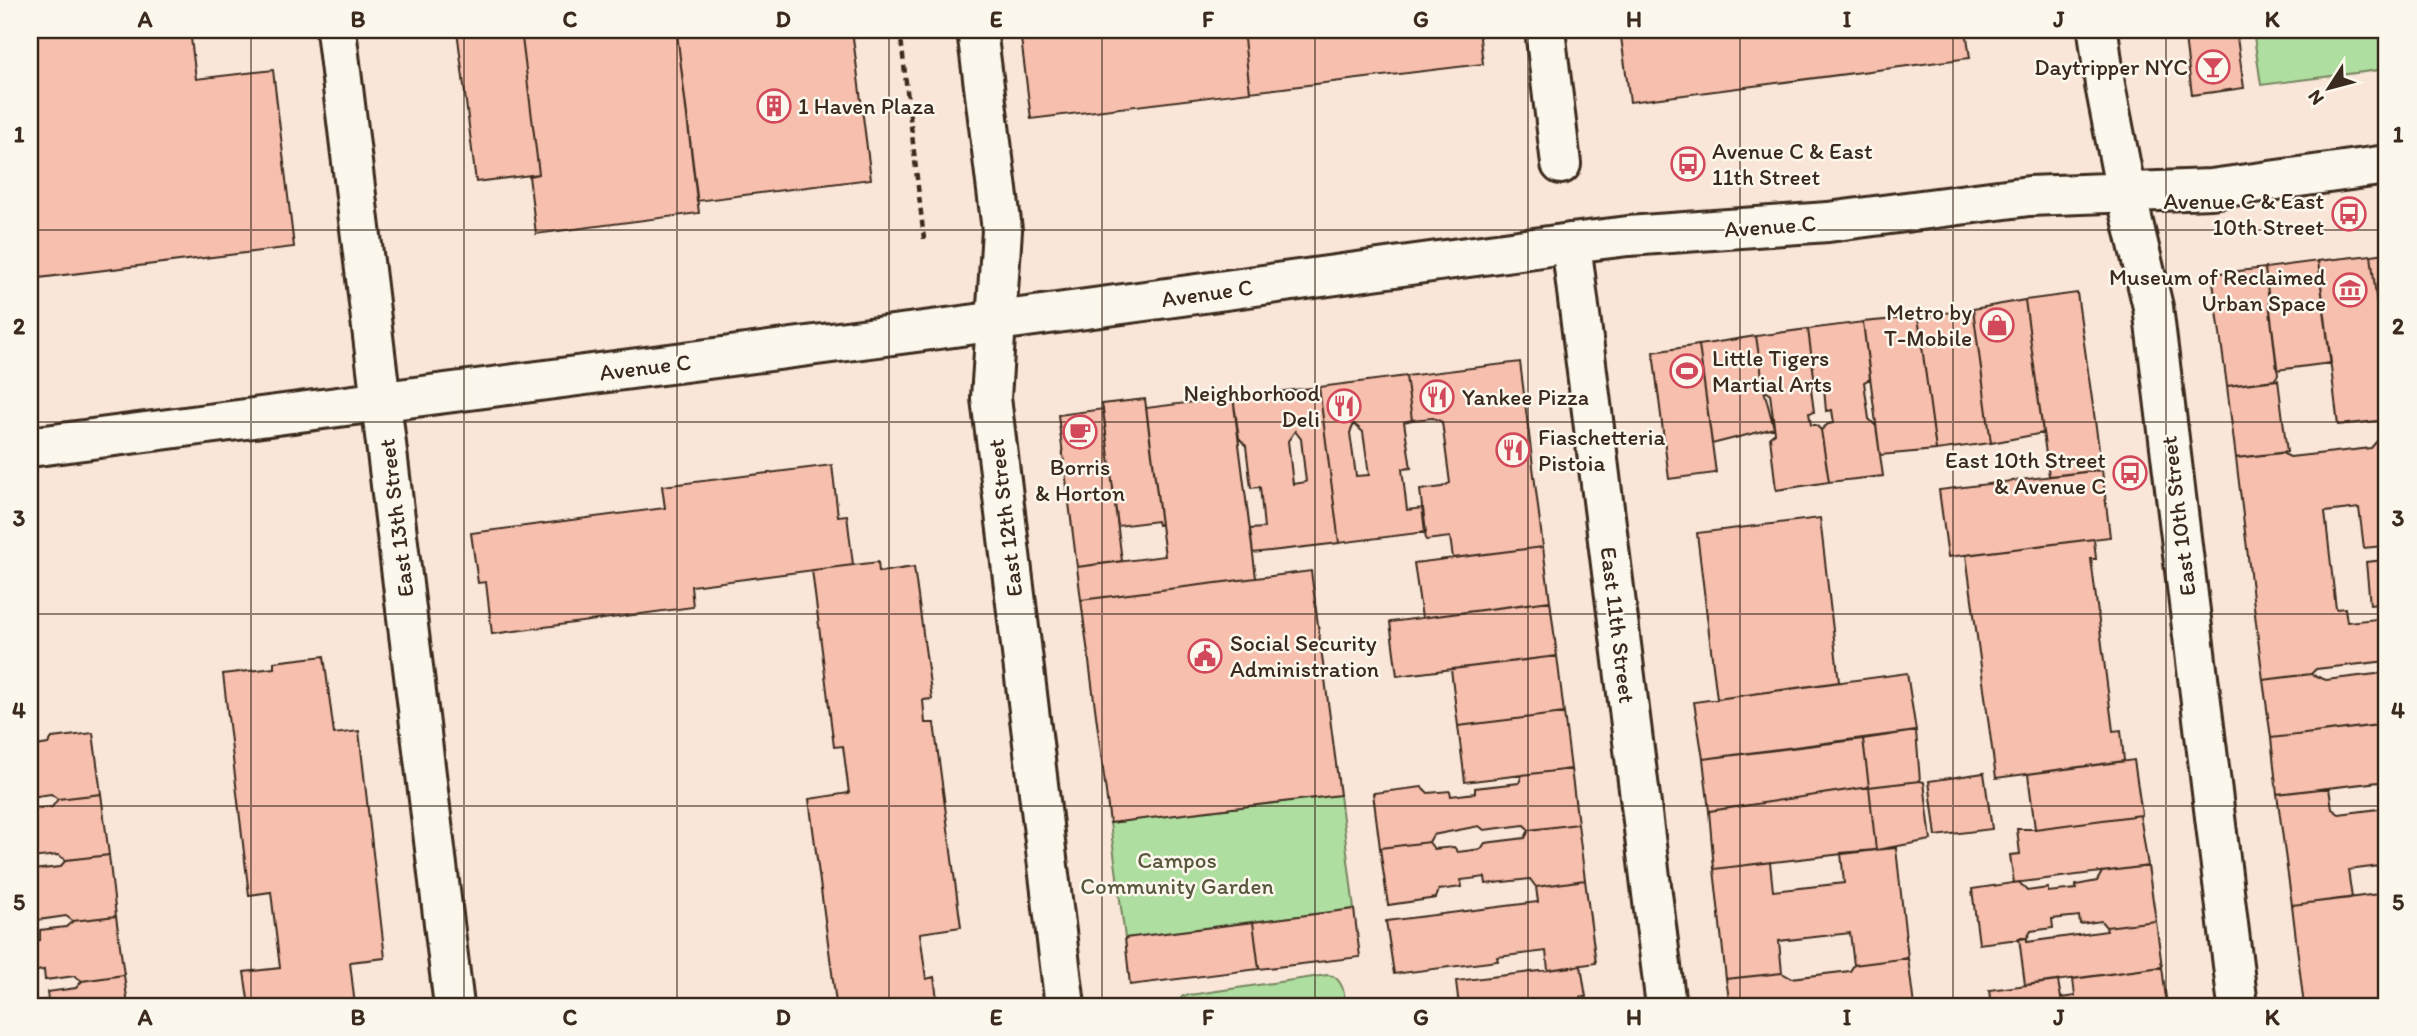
<svg xmlns="http://www.w3.org/2000/svg" width="2417" height="1036" font-family="Itim,sans-serif">
<style>
.green{fill:#afdfa0;stroke:#75845f;stroke-width:2}
.building{fill:#f7bfad;stroke:#3b2a1e;stroke-width:2;fill-rule:evenodd}
.lines{fill:none;stroke-linecap:round;stroke-linejoin:round}
.street-casing{stroke:#3b2a1e;stroke-width:44}
.secondary-casing{stroke:#3b2a1e;stroke-width:44}
.path{stroke:#3b2a1e;stroke-width:4.5;stroke-dasharray:7 5;stroke-linecap:butt}
.street{stroke:#fbf7ec;stroke-width:38}
.secondary{stroke:#fbf7ec;stroke-width:38}
.grid{fill:none;stroke:#3b2a1e;stroke-width:2;stroke-opacity:0.55}
.labels{text-anchor:middle;stroke-width:5;stroke-linejoin:round;paint-order:stroke}
.poi-label{font-size:23px;fill:#3b2a1e;stroke:#fbf7ec;text-anchor:end}
.street-label{font-size:23px;fill:#3b2a1e;stroke:#fbf7ec}
.park-label{font-size:23px;fill:#58573e;stroke:#fbf7ec}
.neatline{fill:none;stroke:#3b2a1e;stroke-width:2.5}
.grid-label{font-size:23px;text-anchor:middle;font-weight:bold;fill:#3b2a1e}
</style>
<rect width="100%" height="100%" fill="#fae6d9"/>
<filter id="ink" filterUnits="userSpaceOnUse"><feTurbulence type="fractalNoise" baseFrequency=".0143" numOctaves="2"/><feDisplacementMap in="SourceGraphic" scale="14" xChannelSelector="R" yChannelSelector="G"/><feConvolveMatrix kernelMatrix="1 2 1 2 8 2 1 2 1" color-interpolation-filters="sRGB"/></filter>
<g filter="url(#ink)">
<path class="green" d="M2253,30h134v39l-126,16z
M1340,795l14,114 -229,29 -15,-115z
M1327,975l6,1c11,7 11,18 13,30h-172l9,-10z"/>
<path class="building" d="M30,30h160l6,49 77,-9 21,177 -264,32z
M457,30h64l18,144 -63,8z
M521,30h185l-29,3 22,180 -163,21 -7,-58 10,-2z
M706,30h146l19,149 -174,22 -20,-168z
M1020,30h223l7,62 -219,27z
M1243,30h236l4,34 -233,28z
M1620,30h346l4,28 -340,44z
M2184,30h52l8,58 -52,7z
M2387,253v126h-1l-15,-124z
M2371,255l16,134v31l-49,5 -20,-164z
M2318,261l13,102 -54,7 -12,-102z
M2265,268l13,107 -4,5 -47,6 -15,-112z
M2077,293l25,177 -53,6 -24,-176z
M2025,300l18,133 -52,10 -18,-134z
M1973,309l18,134 -55,7 -18,-133z
M1918,317l18,133 -56,5 -17,-133z
M1863,322l7,57 -6,3 5,37 7,7 7,50 -54,6 -8,-52 7,-6 6,-1 -2,-13 -6,1 -2,-23 -9,-4 -7,-55z
M1808,329l7,55 -4,5 3,23 -5,1 2,12h5l5,5 8,52 -53,8 -6,-53 5,-4 -5,-39 -6,-4 -8,-54z
M1756,336l8,54 10,38 -62,16 -13,-99z
M1699,345l17,128 -47,6 -16,-127z
M1520,362l23,185 -90,11 -3,-21 -24,3 -6,-50 22,-3 8,-4 -8,-61 -9,-4 -21,2 -6,-44z
M1406,376l6,44 -8,2 7,46 -9,1 5,41 16,-2 3,24 -87,11 -20,-156zM1354,424l9,8 6,43 -13,1 -6,-43z
M2278,380l9,72 -51,6 -9,-72z
M1319,387l20,156 -86,10 -3,-24 14,-1 -4,-41 -9,1 -5,-42 -7,-8 -6,-41zM1295,431l6,8 5,43 -13,2 -5,-43z
M1233,397l23,181 -175,22 -4,-33 88,-11 -19,-148z
M1145,399l16,125 -3,1 -1,-4 -39,5 -16,-122z
M1103,409l19,152 -45,6 -19,-152z
M2387,440v110l-4,-4 -19,2 -5,-40 -34,4 11,97 9,-1 2,14 40,-4v43l-71,8 -5,5 -48,6 -27,-222 46,-5 8,4 81,-9 6,-7z
M832,465l6,51 9,-1 6,50 -162,21 2,21 -201,27 -6,-52 -8,1 -7,-50 194,-25 -3,-22z
M2102,470l8,67 -162,20 -9,-67z
M1820,518l19,164 -122,17 -20,-166z
M2094,539l2,20h-5l22,172 8,-1 3,31 -128,17 -30,-223z
M1543,547l7,54 -128,17 -8,-55z
M2387,556v47l-17,2 -4,-43 19,-2z
M878,562l1,10 35,-5 18,132 -9,1 2,23h9l27,204 -41,6 6,46 8,-2 4,29h-94l-1,-3h-7l-27,-204 40,-6 -6,-47 -9,1 -22,-177z
M1311,571l29,224 -230,28 -29,-223z
M1550,601l7,55 -160,20 -7,-54z
M324,656l10,78 25,-3 26,227 -35,4 5,44h-106l-5,-34 36,-4 -9,-76 -22,3 -26,-221 51,-6v-6z
M1557,656l7,57 -106,13 -7,-57z
M2387,668v56l-116,14 -8,-58 48,-6 15,6 58,-7z
M1907,673l9,58 -213,28 -9,-57z
M1564,713l7,56 -106,13 -7,-56z
M2387,724v57l-110,13 -6,-56z
M1916,731l4,50 -51,6 -6,-48z
M93,733l8,61 -43,5 -7,-5 -21,3v-50l18,-3 4,-6z
M1863,739l6,48 -160,24 -6,-52z
M2134,760l8,55 -107,14 -7,-55z
M1571,769l7,55 -49,6 -5,-5 -40,5 -5,-4 -46,9 -4,7 -49,6 -7,-55 49,-6 6,6 22,-2 1,5 24,-3v-5l44,-5 3,-8z
M1984,773l8,56 -56,7 -7,-55z
M1920,781l4,1 7,58 -55,10 -7,-63z
M1869,787l7,63 -162,19 -5,-58z
M2329,788l3,21 7,5 48,-6v57l-39,5 4,28 -60,7 -15,-111z
M101,794l8,61 -43,5 -8,-5 -27,3 -1,-49 22,-2 6,-8z
M2140,815l8,51 -134,17 -4,-28 10,-1 -3,-25h18z
M1578,824l7,56 -49,7 -6,-8 -44,5 -1,-7 -24,3 1,7 -23,3 -3,8 -48,7 -8,-57 49,-6 5,7 20,-2 4,5 23,-3 4,-6 40,-5 4,-8z
M1896,848l12,110 -54,7 -4,-32 -71,8 3,32 -56,6 -12,-110 56,-7 3,29 71,-8 -3,-30z
M109,855l7,61 -43,5 -7,-5 -28,4 -2,-11 -6,1v-31l3,-1v-8l27,-3 6,-7z
M2148,866l8,55 -50,6 -5,-6 -21,3 -1,-8 -27,3 1,9 -22,3 -4,7 -48,6 -7,-55 47,-7 8,9 21,-3v4l28,-3v-4l21,-4 5,-9z
M1585,880l11,83 -48,7 -2,-19 -49,6 1,4 -104,13 -8,-53 152,-19 -2,-15z
M2387,893v113h-83l-12,-101z
M1354,909l6,48 -101,12 -6,-47z
M116,916l8,59 -42,6 -7,-5 -30,4 -1,-10 -14,2v-31l10,-1v-10l26,-3 7,-6z
M2156,921l6,46 -137,18 -6,-47h8v4l80,-11 -1,-4z
M1253,922l6,47 -129,16 -5,-47z
M1908,958l6,48h-184l-4,-27 56,-6 9,5 59,-7 4,-6z
M1581,966l5,31h-6l1,9h-122l-3,-25z
M2162,967l5,39h-176l-2,-16 69,-9 3,17 14,-2 -2,-17z
M124,975l4,31h-98v-4l18,-2 -1,-8 29,-4 6,-7z"/>
<g class="lines">
<defs>
<path id="street" d="M336,30l118,976
M977,30l25,200 -11,168 74,608
M1545,30l16,134
M2126,193l27,114 85,699
M1571,243l95,763"/>
<path id="secondary" d="M2098,30l7,55 21,108
M30,447l909,-118 632,-86 57,-7 200,-14 201,-26 182,-7 176,-24"/>
</defs>
<use href="#street" class="street-casing"/>
<use href="#secondary" class="secondary-casing"/>
<path class="path" d="M900,30l24,209"/>
<use href="#street" class="street"/>
<use href="#secondary" class="secondary"/>
</g>
</g>
<path class="grid" d="M251,30v976M464,30v976M677,30v976M889,30v976M1102,30v976M1315,30v976M1528,30v976M1740,30v976M1953,30v976M2166,30v976M30,230h2357M30,422h2357M30,614h2357M30,806h2357"/>
<defs>
<symbol id="bar-ring" viewBox="-11 -11 22 22"><circle r="9.5" fill="#fbf7ec" stroke="#d1495b" stroke-width="1.5"/><path d="M-6-5H6L.8 .8V4.5H3.5V6h-7V4.5H-.8V.8Z" fill="#d1495b"/></symbol>
<symbol id="building-ring" viewBox="-11 -11 22 22"><circle r="9.5" fill="#fbf7ec" stroke="#d1495b" stroke-width="1.5"/><path d="M-4-6H4V6H1V3H-1V6H-4ZM-2.5-4.3h1.7v1.8h-1.7ZM.8-4.3h1.7v1.8H.8ZM-2.5-1h1.7V.8h-1.7ZM.8-1h1.7V.8H.8Z" fill="#d1495b"/></symbol>
<symbol id="bus-ring" viewBox="-11 -11 22 22"><circle r="9.5" fill="#fbf7ec" stroke="#d1495b" stroke-width="1.5"/><path d="M-5-6H5V4H4V6H2V4H-2V6H-4V4H-5ZM-3.5-4V0h7V-4ZM-3.5 1.2v1.5H-2V1.2ZM2 1.2v1.5H3.5V1.2Z" fill="#d1495b"/></symbol>
<symbol id="museum-ring" viewBox="-11 -11 22 22"><circle r="9.5" fill="#fbf7ec" stroke="#d1495b" stroke-width="1.5"/><path d="M0-6L6-3V-2H-6V-3ZM-5-1h2V3h-2ZM-1-1h2V3h-2ZM3-1h2V3H3ZM-6 4H6V6H-6Z" fill="#d1495b"/></symbol>
<symbol id="shop-ring" viewBox="-11 -11 22 22"><circle r="9.5" fill="#fbf7ec" stroke="#d1495b" stroke-width="1.5"/><path d="M-5-2.5h2.3a2.7 3.5 0 0 1 5.4 0H5L5.5 6h-11ZM-1.5-2.5h3a1.5 2.3 0 0 0-3 0Z" fill="#d1495b"/></symbol>
<symbol id="stadium-ring" viewBox="-11 -11 22 22"><circle r="9.5" fill="#fbf7ec" stroke="#d1495b" stroke-width="1.5"/><path d="M0-5a6.5 5 0 1 0 0 10a6.5 5 0 1 0 0-10ZM-3.5-1.8h7v3.6h-7Z" fill="#d1495b"/></symbol>
<symbol id="restaurant-ring" viewBox="-11 -11 22 22"><circle r="9.5" fill="#fbf7ec" stroke="#d1495b" stroke-width="1.5"/><path d="M-5-6h1v4h1v-4h1v4h1v-4h1v5L-1.5 .5V6h-2V.5L-5-1ZM5-6V6H3V1.5H1.5Q1.5-4 5-6Z" fill="#d1495b"/></symbol>
<symbol id="cafe-ring" viewBox="-11 -11 22 22"><circle r="9.5" fill="#fbf7ec" stroke="#d1495b" stroke-width="1.5"/><path d="M-5.5-4.5H6V0H3Q3 3.5 0 3.5H-2.5Q-5.5 3.5-5.5 0ZM3-3.2v2h1.7v-2ZM-6 4.5H4V6H-6Z" fill="#d1495b"/></symbol>
<symbol id="civic-ring" viewBox="-11 -11 22 22"><circle r="9.5" fill="#fbf7ec" stroke="#d1495b" stroke-width="1.5"/><path d="M-.6-6.5H3V-4.5H.6V-3L4-1V1h2V6H-6V1h2V-1L-.6-3ZM-1.2 2.5V6h2.4V2.5Z" fill="#d1495b"/></symbol>
</defs>
<g fill-rule="evenodd">
<use href="#bar-ring" x="2194" y="48" width="38" height="38"/>
<use href="#building-ring" x="755" y="87" width="38" height="38"/>
<use href="#bus-ring" x="1669" y="145" width="38" height="38"/>
<use href="#bus-ring" x="2330" y="195" width="38" height="38"/>
<use href="#museum-ring" x="2331" y="271" width="38" height="38"/>
<use href="#shop-ring" x="1978" y="306" width="38" height="38"/>
<use href="#stadium-ring" x="1668" y="352" width="38" height="38"/>
<use href="#restaurant-ring" x="1418" y="378" width="38" height="38"/>
<use href="#restaurant-ring" x="1325" y="387" width="38" height="38"/>
<use href="#cafe-ring" x="1061" y="413" width="38" height="38"/>
<use href="#restaurant-ring" x="1494" y="431" width="38" height="38"/>
<use href="#bus-ring" x="2111" y="454" width="38" height="38"/>
<use href="#civic-ring" x="1186" y="637" width="38" height="38"/>
</g>
<g class="labels">
<g class="poi-label">
<text x="2188" y="75">Daytripper NYC</text>
<text x="798" y="114" text-anchor="start">1 Haven Plaza</text>
<text x="1712" y="159" text-anchor="start">Avenue C &amp; East<tspan x="1712" dy="26">11th Street</tspan></text>
<text x="2324" y="209">Avenue C &amp; East<tspan x="2324" dy="26">10th Street</tspan></text>
<text x="2326" y="285">Museum of Reclaimed<tspan x="2326" dy="26">Urban Space</tspan></text>
<text x="1972" y="320">Metro by<tspan x="1972" dy="26">T-Mobile</tspan></text>
<text x="1712" y="366" text-anchor="start">Little Tigers<tspan x="1712" dy="26">Martial Arts</tspan></text>
<text x="1320" y="401">Neighborhood<tspan x="1320" dy="26">Deli</tspan></text>
<text x="1462" y="405" text-anchor="start">Yankee Pizza</text>
<text x="1538" y="445" text-anchor="start">Fiaschetteria<tspan x="1538" dy="26">Pistoia</tspan></text>
<text x="2106" y="468">East 10th Street<tspan x="2106" dy="26">&amp; Avenue C</tspan></text>
<text x="1080" y="475" text-anchor="middle">Borris<tspan x="1080" dy="26">&amp; Horton</tspan></text>
<text x="1230" y="651" text-anchor="start">Social Security<tspan x="1230" dy="26">Administration</tspan></text>
</g>
<g class="street-label">
<text transform="translate(1770 226) rotate(-4)" y="8">Avenue C</text>
<text transform="translate(1207 293) rotate(-8)" y="8">Avenue C</text>
<text transform="translate(645 367) rotate(-7)" y="8">Avenue C</text>
<text transform="translate(2178 516) rotate(-97)" y="8">East 10th Street</text>
<text transform="translate(396 518) rotate(-97)" y="8">East 13th Street</text>
<text transform="translate(1005 518) rotate(-97)" y="8">East 12th Street</text>
<text transform="translate(1618 625) rotate(83)" y="8">East 11th Street</text>
</g>
<g class="park-label">
<text x="1177" y="868">Campos<tspan x="1177" dy="26">Community Garden</tspan></text>
</g>
</g>
<rect width="2417" height="1036" fill="none" stroke="#fbf7ec" stroke-width="77"/>
<g transform="translate(2329 88) rotate(234)" stroke="#fbf7ec" stroke-width="5" paint-order="stroke">
<path d="M0-5L12 26L0 18L-12 26Z" fill="#3b2a1e"/>
<text y="-10" font-size="19" font-weight="bold" text-anchor="middle" fill="#3b2a1e">N</text>
</g>
<rect x="38" y="38" width="2340" height="960" class="neatline"/>
<g class="grid-label">
<text x="145" y="27">A</text>
<text x="358" y="27">B</text>
<text x="570" y="27">C</text>
<text x="783" y="27">D</text>
<text x="996" y="27">E</text>
<text x="1208" y="27">F</text>
<text x="1421" y="27">G</text>
<text x="1634" y="27">H</text>
<text x="1847" y="27">I</text>
<text x="2059" y="27">J</text>
<text x="2272" y="27">K</text>
<text x="19" y="142">1</text>
<text x="2398" y="142">1</text>
<text x="19" y="334">2</text>
<text x="2398" y="334">2</text>
<text x="19" y="526">3</text>
<text x="2398" y="526">3</text>
<text x="19" y="718">4</text>
<text x="2398" y="718">4</text>
<text x="19" y="910">5</text>
<text x="2398" y="910">5</text>
<text x="145" y="1025">A</text>
<text x="358" y="1025">B</text>
<text x="570" y="1025">C</text>
<text x="783" y="1025">D</text>
<text x="996" y="1025">E</text>
<text x="1208" y="1025">F</text>
<text x="1421" y="1025">G</text>
<text x="1634" y="1025">H</text>
<text x="1847" y="1025">I</text>
<text x="2059" y="1025">J</text>
<text x="2272" y="1025">K</text>
</g>
</svg>
